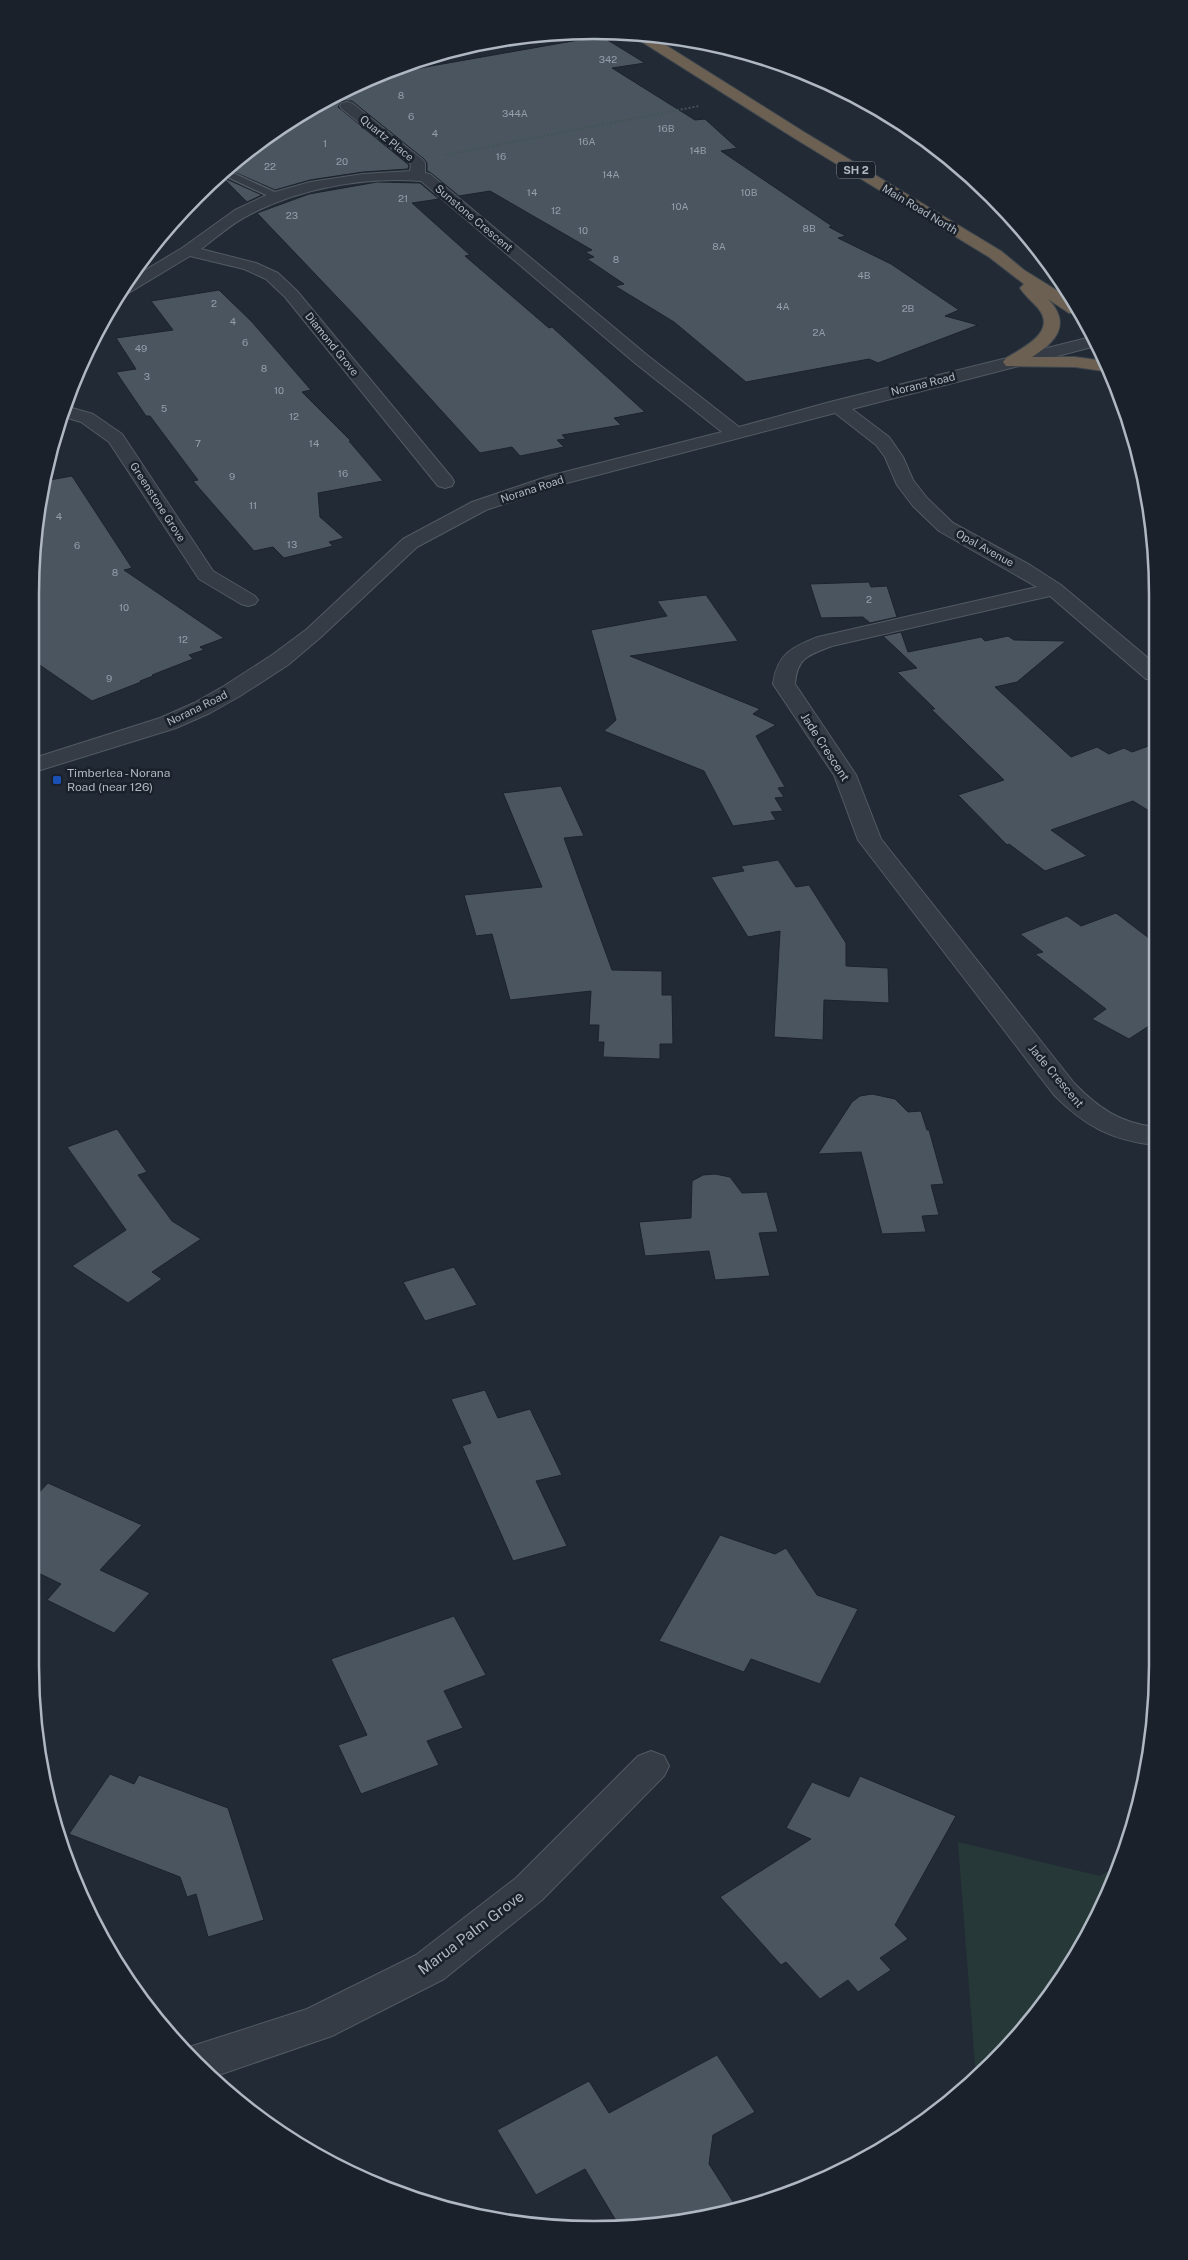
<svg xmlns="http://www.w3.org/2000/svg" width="1188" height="2260" font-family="'Public Sans',sans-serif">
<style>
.green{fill:#263938}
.building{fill:#4a5560;stroke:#1c232c}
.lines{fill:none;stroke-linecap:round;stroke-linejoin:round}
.lane-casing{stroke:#525a63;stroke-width:3}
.street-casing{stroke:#525a63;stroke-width:2}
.highway-casing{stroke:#3f4750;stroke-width:2}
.path{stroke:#435455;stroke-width:2;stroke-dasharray:2 2;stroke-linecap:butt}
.lane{fill:#353c45;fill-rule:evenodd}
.street{fill:#353c45;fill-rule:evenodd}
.highway{fill:#6b6052;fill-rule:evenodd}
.transit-dot{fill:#1a4fb4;stroke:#1a212a;stroke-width:2}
.labels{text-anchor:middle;stroke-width:5;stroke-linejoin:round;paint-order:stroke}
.number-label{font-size:10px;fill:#969eaa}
.far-street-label{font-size:11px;fill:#afb7c2;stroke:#1a212a}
.shield{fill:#1a212a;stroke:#828a94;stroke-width:1}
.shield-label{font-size:11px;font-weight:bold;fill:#afb7c2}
.street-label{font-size:12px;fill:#afb7c2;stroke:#1a212a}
.poi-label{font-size:12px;fill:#afb7c2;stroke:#1a212a;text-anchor:start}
.near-street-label{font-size:15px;fill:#afb7c2;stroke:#1a212a}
.rim{fill:none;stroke:#afb7c2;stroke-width:2.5}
</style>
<rect width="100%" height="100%" fill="#222b35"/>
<path class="green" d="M958,1842l142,34 19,-11 -19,51 -58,93 -49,56 -17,13z"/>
<path class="building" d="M601,36l44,27 -33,5 83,52 10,-1 32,29 -16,3 111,75 -3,1 17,9 -8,2 53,26 68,46 -14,6 33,9 -100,38 -9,-4 -123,23 -72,-60 -59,-36 9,-2 -37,-25 7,-2 -9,-5 7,-2 -102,-59 -31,5 -28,-23 -4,-2v-8l-3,-4 -72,-58h-10l-4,6 71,58 -1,4 -45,3 -53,8 -35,10 -50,-22 87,-63 68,-30z
M222,177l40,18 -15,7z
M377,182l43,1 19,16 -27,4 58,52 -5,1 84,72 3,-1 93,85 -31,6 7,7 -59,10 4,4 -9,1 7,7 -44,9 -8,-9 -32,6 -122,-134 -101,-106 52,-19z
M219,290l33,32 59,68 -9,2 49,49h-2l34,40 -65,12 2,24 24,21 -15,4 4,4 -49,12 -11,-11 -19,4 -61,-70 5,-1 -48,-64h-4l-30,-44 20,-3 -20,-31 57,-8 -22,-29z
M72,476l60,92 -8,2 100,68 -24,9 4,3 -15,5 4,4 -41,16 1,1 -13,5 1,1 -49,19 -61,-42v-102l13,-76z
M869,582l2,5 16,-1 10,31 -27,6 -7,-6 -42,1 -11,-34z
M706,595l32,46 -108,15 130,53 -7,5 23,11 -20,11 29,51 -7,1 6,9 -9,1 8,13 -12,1 5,8 -43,6 -29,-55 -100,-40 12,-11 -25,-90 76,-14 -10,-15z
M901,632l7,20 73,-15 4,4 23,-5 6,4 52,1 -49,41 -22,5 76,70 26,-10 12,7 15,-6 8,4 22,-8v70l-21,-13 -82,29 36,26 -42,15 -36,-27 -2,1 -49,-50 46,-15 -73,-71h4l-38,-37 20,-4 -34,-32z
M561,786l23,50 -20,2 48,132 50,1v24h10l1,49h-13v15l-57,-2 1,-15h-6l1,-17h-10l2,-34 -81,9 -18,-66 -16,2 -12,-41 78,-8 -39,-94z
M778,860l18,27 13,-2 37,58v23l42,2 1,35 -65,-3 -1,40 -49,-3 6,-106 -32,6 -37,-60 33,-6 -3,-5z
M1116,913l38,29 1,80 -26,17 -37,-20 14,-10 -71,-55 8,-2 -23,-18 47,-18 14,10z
M872,1094l23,5 13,13 13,-1 6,19h2l15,54 -13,1 8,30 -17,1 4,16 -44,2 -21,-82 -43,2 34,-52 8,-6z
M117,1129l30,43 -9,3 34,46 29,18 -49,33 10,7 -34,24 -56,-37 54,-36 -59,-83z
M715,1174l15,3 12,16 25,-1 11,40 -19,1 11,43 -55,4 -6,-29 -64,5 -6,-34 52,-4 1,-37 11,-6z
M454,1267l23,38 -52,16 -22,-39z
M485,1390l13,28 32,-9 32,66 -26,6 31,65 -54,15 -51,-115 9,-3 -20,-44z
M48,1483l94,42 -42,45 50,23 -36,40 -67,-33 14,-16 -31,-15v-67z
M720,1535l55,19 11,-6 31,47 41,14 -38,75 -69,-25 -7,13 -85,-31z
M454,1616l32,59 -42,16 19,37 -36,13 12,24 -78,29 -23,-49 29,-10 -36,-76z
M110,1774l24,10 5,-9 89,33 36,112 -56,17 -12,-43 -9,3 -7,-20 -111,-43z
M860,1776l96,40 -61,109 13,14 -28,19 11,12 -33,22 -10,-12 -28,19 -34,-37 -5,3 -61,-68 91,-58 -25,-11 26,-46 37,15z
M717,2055l38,57 -42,23 -4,29 30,47 -118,18 -36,-60 -49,26 -39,-65 92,-49 20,32z"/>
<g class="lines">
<defs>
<path id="lane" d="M224,169l55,25 1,2 -7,2 -54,-25z"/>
<path id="street" d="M347,102l5,1 71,57 2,3v10l5,1 217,181 92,72 91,-25 261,-65 5,9 -244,63 37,28 14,20 10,23 14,18 26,25 77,42 31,20 93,78v17l-8,-1 -96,-83 -218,50c-23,9 -35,11 -37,38l61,91 25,64 193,244c24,25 46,40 81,44v18c-44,-5 -70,-19 -101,-50l-196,-255 -24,-65 -61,-91c4,-30 19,-37 45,-47l219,-50 -98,-56 -26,-25 -16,-21 -12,-28 -9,-12 -41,-32 -272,71 -77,26 -69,37 -96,90 -33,28 -48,31 -30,17 -34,15 -145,45v-14l129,-41 34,-15 30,-17 48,-31 35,-26 96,-90 69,-37 77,-26 173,-44 -87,-69 -214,-182c-56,-5 -125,8 -174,35 -16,8 -31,22 -46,33l55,14 22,10 19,18 155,187 2,4 -2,4 -7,2 -7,-2 -153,-189 -19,-18 -22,-10 -54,-13 -63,38 -8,1 10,-15 53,-32 53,-38 36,-17 39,-11 53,-8 47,-3 1,-7 -69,-55 -2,-3 2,-3z
M65,406l28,8 29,20 91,137 42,25 3,4 -3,4 -7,2 -7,-2 -42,-25 -90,-137 -28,-20 -20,-6z
M651,1751l13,5 5,10 -5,10 -122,124 -98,79 -112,57 -122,42 -27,-29 124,-40 109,-54 100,-77 122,-122z"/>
<path id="highway" d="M631,31l17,3 156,98 197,119 23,19 45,28 9,15h-9l-21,-14c24,25 8,43 -16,58h43l30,4 6,11 -36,-5 -69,-1 -3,-4 3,-4c16,-10 52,-26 32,-50 -6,-7 -13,-12 -18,-20l4,-4 -35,-27 -195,-119 -163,-103 -1,-3z"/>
</defs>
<use href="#lane" class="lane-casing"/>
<use href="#street" class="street-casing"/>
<use href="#highway" class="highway-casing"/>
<path class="path" d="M445,155l254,-49"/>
<use href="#lane" class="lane"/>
<use href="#street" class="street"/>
<use href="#highway" class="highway"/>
</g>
<rect class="transit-dot" x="52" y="775" width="10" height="10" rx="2.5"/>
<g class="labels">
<g class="number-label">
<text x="608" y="63">342</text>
<text x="401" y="99">8</text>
<text x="515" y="117">344A</text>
<text x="411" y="120">6</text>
<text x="666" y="132">16B</text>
<text x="435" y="137">4</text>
<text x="587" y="145">16A</text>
<text x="325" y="147">1</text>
<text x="698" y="154">14B</text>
<text x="501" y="160">16</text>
<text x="342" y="165">20</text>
<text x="270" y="170">22</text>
<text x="611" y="178">14A</text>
<text x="532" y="196">14</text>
<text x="749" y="196">10B</text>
<text x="403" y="202">21</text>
<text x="680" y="210">10A</text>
<text x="556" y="214">12</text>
<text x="292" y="219">23</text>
<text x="809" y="232">8B</text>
<text x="583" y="234">10</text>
<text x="719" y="250">8A</text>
<text x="616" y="263">8</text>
<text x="864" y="279">4B</text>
<text x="214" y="307">2</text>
<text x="783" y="310">4A</text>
<text x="908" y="312">2B</text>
<text x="233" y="325">4</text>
<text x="819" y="336">2A</text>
<text x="245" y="346">6</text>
<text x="141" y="352">49</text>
<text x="264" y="372">8</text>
<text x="147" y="380">3</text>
<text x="279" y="394">10</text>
<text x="164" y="412">5</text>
<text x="294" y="420">12</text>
<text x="198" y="447">7</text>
<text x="314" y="447">14</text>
<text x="343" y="477">16</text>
<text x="232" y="480">9</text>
<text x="253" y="509">11</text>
<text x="59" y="520">4</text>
<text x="292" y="548">13</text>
<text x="77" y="549">6</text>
<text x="115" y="576">8</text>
<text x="869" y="603">2</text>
<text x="124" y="611">10</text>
<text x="183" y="643">12</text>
<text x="109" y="682">9</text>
</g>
<g class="far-street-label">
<text transform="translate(387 138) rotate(39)" y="4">Quartz Place</text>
<text transform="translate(920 209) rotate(31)" y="4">Main Road North</text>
<text transform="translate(474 218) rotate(40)" y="4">Sunstone Crescent</text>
<text transform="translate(332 344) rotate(51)" y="4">Diamond Grove</text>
<text transform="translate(923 384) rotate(-14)" y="4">Norana Road</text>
<text transform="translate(532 489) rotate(-18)" y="4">Norana Road</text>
<text transform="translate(158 502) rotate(57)" y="4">Greenstone Grove</text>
<text transform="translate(985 548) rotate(29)" y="4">Opal Avenue</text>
<text transform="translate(197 708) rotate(-26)" y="4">Norana Road</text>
</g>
<rect class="shield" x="837" y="161.5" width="38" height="17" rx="4"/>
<g class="shield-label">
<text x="856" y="174">SH 2</text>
</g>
<g class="street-label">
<text transform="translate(825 747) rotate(57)" y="4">Jade Crescent</text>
<text transform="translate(1056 1076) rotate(50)" y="4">Jade Crescent</text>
</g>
<g class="poi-label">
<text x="67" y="777">Timberlea - Norana<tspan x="67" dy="14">Road (near 126)</tspan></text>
</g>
<g class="near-street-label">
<text transform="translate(471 1933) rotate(-37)" y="5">Marua Palm Grove</text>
</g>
</g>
<path d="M0 0H1188V2260H0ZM594 39H594A555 555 0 0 1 1149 594V1666A555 555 0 0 1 594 2221H594A555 555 0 0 1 39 1666V594A555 555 0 0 1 594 39Z" fill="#1a212a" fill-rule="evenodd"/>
<path class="rim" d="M594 39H594A555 555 0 0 1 1149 594V1666A555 555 0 0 1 594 2221H594A555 555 0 0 1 39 1666V594A555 555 0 0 1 594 39Z"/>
</svg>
